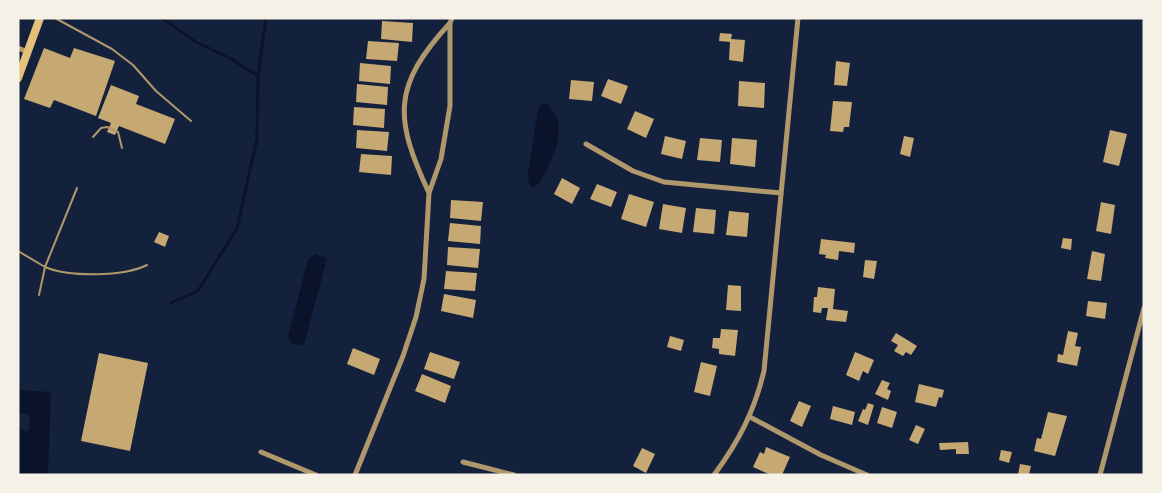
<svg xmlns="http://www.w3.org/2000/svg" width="1162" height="493" font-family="Jost,sans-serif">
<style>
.water{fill:#0b132b}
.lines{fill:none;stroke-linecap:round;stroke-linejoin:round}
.stream{stroke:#0b132b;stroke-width:3}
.building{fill:#c6a872}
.service{stroke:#b1986c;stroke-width:2}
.minor{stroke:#b1986c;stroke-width:5}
.secondary{stroke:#e5c07b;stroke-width:8}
</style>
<rect width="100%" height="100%" fill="#14213d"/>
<path class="water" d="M542,104h5c25,23 5,56 -8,80l-7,3 -3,-3 -1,-10 10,-65z
M315,254l12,4 -23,87 -12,-1 -4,-8 20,-76z
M18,390l33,2 -3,83h-30v-49l8,6 3,-3 1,-11 -3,-4 -6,-1 -3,3z"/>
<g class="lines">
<path class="stream" d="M162,18l34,24 37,18 25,16
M171,303l27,-12 39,-63 20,-90 1,-62 8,-58"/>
</g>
<path class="building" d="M382,21l31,2 -1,19 -31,-3z
M720,33l12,1 -1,5 14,1 -2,22 -14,-2 1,-18 -11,-1z
M368,41l31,2 -2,18 -31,-2z
M44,48l26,10 4,-10 41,13 -19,55 -42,-16 -4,8 -26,-9z
M836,61l14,2 -3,23 -13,-1z
M360,63l31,3 -1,18 -31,-3z
M608,79l20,7 -7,18 -20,-8z
M571,80l23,2 -2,19 -23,-2z
M739,81l26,2 -1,25 -26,-2z
M357,84l31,3 -1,18 -31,-3z
M111,85l28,11 -3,8 39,15 -10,25 -46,-18 -4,9 -8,-3 4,-9 -13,-5z
M833,101l19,1 -3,25h-5l-1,5 -13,-1z
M354,107l31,2 -1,19 -31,-3z
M635,111l19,8 -8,19 -19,-9z
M357,130l32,2 -2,19 -31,-3z
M1110,130l17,4 -8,32 -16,-4z
M665,136l21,5 -4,18 -21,-5z
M904,136l10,2 -4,19 -10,-3z
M700,138l22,2 -2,22 -23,-2z
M732,138l25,2 -2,27 -25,-3z
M361,154l31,2 -1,19 -32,-3z
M562,178l18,10 -8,16 -18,-10z
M597,184l20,8 -6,15 -21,-8z
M629,194l25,8 -8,25 -25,-8z
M451,200l32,2 -2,19 -31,-3z
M1101,202l14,3 -4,29 -15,-3z
M663,204l23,4 -4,25 -23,-4z
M696,208l20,2 -2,24 -21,-2z
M729,211l20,2 -2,24 -21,-2z
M450,223l31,3 -1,18 -32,-3z
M159,232l10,4 -4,11 -11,-5z
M1063,238l9,1 -1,11 -10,-2z
M821,239l34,4 -1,10 -15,-2 -1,9 -13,-2 1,-3 -7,-1z
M448,247l32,2 -2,19 -31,-3z
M1092,251l13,3 -4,27 -14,-2z
M865,260l12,1 -3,18 -11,-2z
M446,271l31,2 -2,18 -31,-2z
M728,285l13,1v25l-15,-1z
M818,287l17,2 -2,20 15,2 -2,11 -20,-2 2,-12h-6l-1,5 -8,-1 1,-15h3z
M444,294l32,6 -3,18 -32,-7z
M1088,301l19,2 -2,16 -19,-3z
M721,329l17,1 -3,26 -16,-2v-5l-7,-1 1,-10h7z
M1068,331l10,2 -3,13 6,1 -4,19 -20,-4 1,-8 5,1z
M896,333l21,13 -6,9 -5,-3 -3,4 -9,-5 4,-6 -7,-4z
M670,336l14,4 -3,11 -14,-4z
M353,348l27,11 -6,16 -27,-11z
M430,352l30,10 -6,17 -30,-10z
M855,352l19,8 -6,14 -5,-3 -4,10 -13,-6z
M99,353l49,10 -18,88 -49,-10z
M701,362l16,4 -7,30 -16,-4z
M422,374l29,12 -6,17 -30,-12z
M882,380l8,3 -3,6 4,2 -3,9 -13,-6z
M919,384l25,6 -2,8 -3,-1 -3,10 -21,-5z
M799,401l12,5 -9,21 -12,-6z
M868,403l6,2 -6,20 -10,-4 5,-12 2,1z
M833,406l22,6 -3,13 -22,-6z
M882,407l15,5 -5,16 -15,-5z
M1048,412l19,4 -12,40 -21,-5 3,-13 4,1z
M916,425l9,4 -7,15 -9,-4z
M968,442l1,12h-13v-5l-16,1 -1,-7z
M766,447l24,10 -8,18h-11l-18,-8 7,-15 4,2z
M642,448l13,6 -9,19 -13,-7z
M1001,450l11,2 -3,11 -10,-3z
M1020,464l11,2 -2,9h-11z"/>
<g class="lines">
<path class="service" d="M55,18l57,31 21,16 23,26 35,30
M93,137l8,-9 6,-1 11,5 4,16
M77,188l-32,79c24,10 78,10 102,-2
M18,251l27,16 -6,28"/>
<path class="minor" d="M18,48l10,4
M586,144l47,27 31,11 117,11
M429,193c-35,-75 -37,-107 21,-170
M750,417l71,38 46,20
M261,452l55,23
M463,462l51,13
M355,475l48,-119 13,-39 8,-38 5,-86 12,-34 9,-53v-83l2,-5
M714,475c25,-34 40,-63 50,-104l34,-353
M1100,475l44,-167"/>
<path class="secondary" d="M18,78l22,-60"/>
</g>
<rect width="1162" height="493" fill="none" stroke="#f6f1e7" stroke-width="39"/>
</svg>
